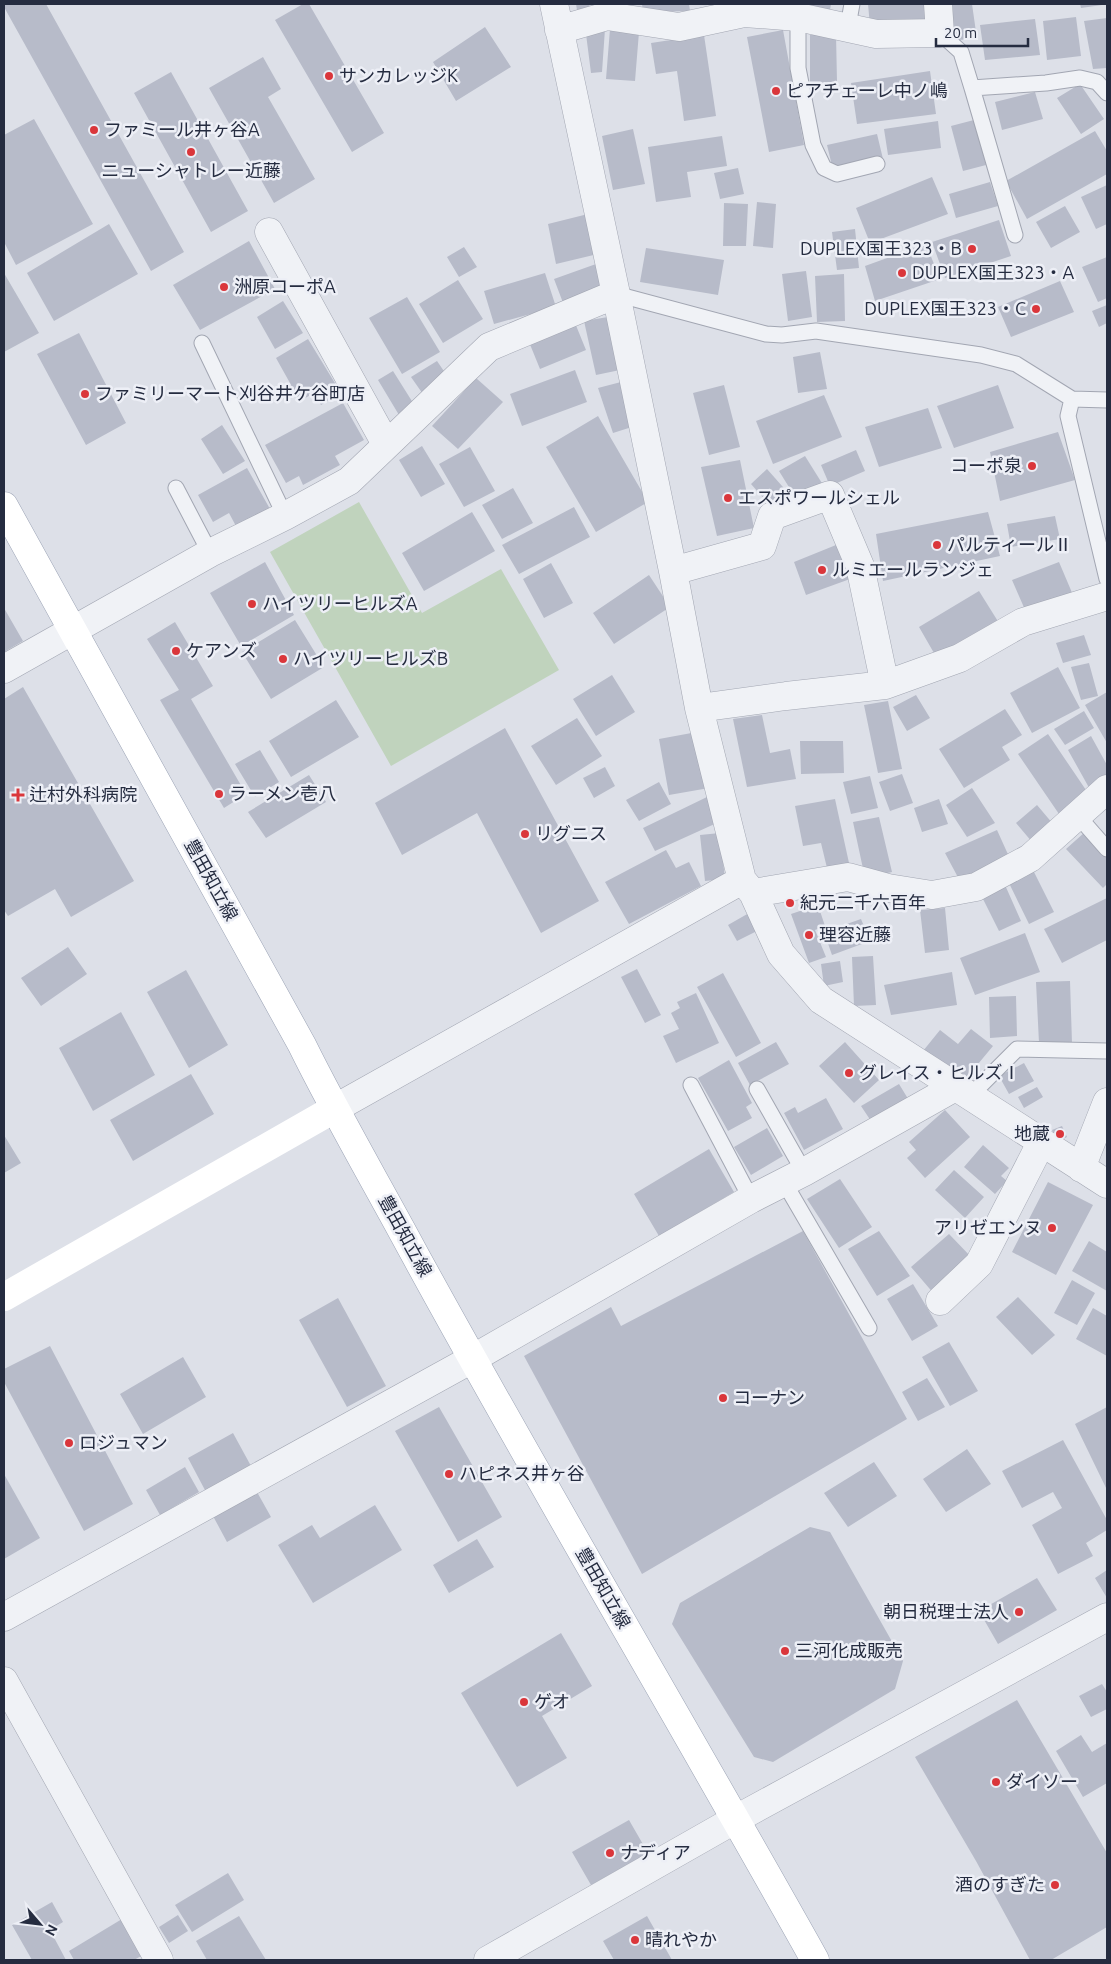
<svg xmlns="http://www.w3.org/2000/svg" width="1111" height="1964" font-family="Ubuntu,'Noto Sans JP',sans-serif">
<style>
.green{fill:#c0d3bd}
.building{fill:#b7bbc9}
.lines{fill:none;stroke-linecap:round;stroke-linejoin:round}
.lane-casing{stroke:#a2a6b2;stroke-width:17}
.street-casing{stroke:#a2a6b2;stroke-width:29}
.primary-casing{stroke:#9ba3b5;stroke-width:29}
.lane{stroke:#f0f2f6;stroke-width:15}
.street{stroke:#f0f2f6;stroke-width:28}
.secondary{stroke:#fff;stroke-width:28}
.primary{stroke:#fff;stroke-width:28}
.poi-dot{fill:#da363b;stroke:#edeff6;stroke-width:2}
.labels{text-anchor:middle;stroke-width:5;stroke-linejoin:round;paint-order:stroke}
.poi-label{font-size:18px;fill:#252c40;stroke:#edeff6;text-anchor:start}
.street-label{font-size:18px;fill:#252c40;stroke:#edeff6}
</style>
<rect width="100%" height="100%" fill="#dde0e8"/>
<path class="green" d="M359,502l63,111 79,-44 58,101 -168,96 -121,-214z"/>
<path class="building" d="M4,4h42l138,248 -33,19 -147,-264z
M303,4h6l75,129 -32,19 -77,-132z
M576,4h13l1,3 -13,3z
M642,4h47l1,7 -47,1z
M805,4h26l-1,6 -26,-1z
M868,4h64l2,15 -64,7z
M950,4h22l5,35 -22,1z
M1080,4h22v1l-21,3z
M1076,17l5,39 -34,4 -4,-39z
M1107,18v50l-14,1 -9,-48z
M1035,19l5,36 -55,5 -5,-35z
M485,27l26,40 -55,34 -23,-39z
M605,29l-3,43 -11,1 -5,-39z
M610,29l29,3 -4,49 -29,-2z
M783,30l21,115 -35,7 -22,-115z
M836,34l1,48 -27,1v-48z
M704,35l12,81 -32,5 -7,-50 -21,3 -5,-31z
M263,57l18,32 -13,8 47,82 -41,24 -65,-115z
M930,71l6,43 -79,10 -6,-41z
M171,72l77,139 -37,21 -77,-139z
M1080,84l24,35 -23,15 -24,-36z
M1035,92l8,27 -41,11 -7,-28z
M34,119l59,105 -77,41 -12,-23v-107z
M974,120l12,45 -23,6 -12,-45z
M938,121l3,27 -53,7 -4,-26z
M633,129l12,55 -32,6 -11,-54z
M1095,131l12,20v23l-80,45 -21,-38z
M877,134l6,25 -50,11 -6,-25z
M722,136l5,30 -40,6 4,25 -35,5 -8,-55z
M738,168l6,26 -24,5 -6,-26z
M932,177l16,37 -78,29 -14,-35z
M990,182l8,24 -42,12 -7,-24z
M1107,185v39l-11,5 -15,-32z
M757,202l19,2 -3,44 -20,-2z
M724,203l24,1 -2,42h-23z
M1065,206l15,26 -29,16 -15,-26z
M592,213l10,40 -46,11 -8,-40z
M999,220l12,36 -66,22 -13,-36z
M109,224l29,50 -84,47 -27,-48z
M855,229l4,39 -22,2 -5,-38z
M249,241l26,48 -75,41 -27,-45z
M926,244l14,35 -65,22 -10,-35z
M464,247l13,20 -18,10 -12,-20z
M646,248l78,12 -6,35 -78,-13z
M1107,257v41l-9,4 -16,-35z
M596,264l11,31 -42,13 -11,-29z
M806,271l6,46 -24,4 -6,-47z
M4,273l35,60 -35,19z
M545,273l11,34 -62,17 -10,-33z
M844,274l1,47 -28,1 -2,-46z
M458,280l25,39 -40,24 -24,-39z
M1060,281l14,31 -63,25 -13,-30z
M407,297l33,55 -38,22 -33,-56z
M283,301l20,32 -28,16 -18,-32z
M1107,305v18l-8,4 -7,-16z
M608,317l12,53 -24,5 -12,-54z
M575,323l11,27 -46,19 -11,-27z
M79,333l47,90 -40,22 -49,-91z
M308,339l33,54 -20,12 -7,-12 -14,8 -24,-43z
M820,352l7,37 -29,4 -5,-36z
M437,361l13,19 -25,17 -14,-20z
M575,370l12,32 -65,24 -12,-32z
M393,371l22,35 -16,9 -21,-35z
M476,378l27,24 -45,47 -26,-23z
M621,382l14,44 -22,7 -15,-45z
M724,385l16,62 -31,8 -16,-62z
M998,385l16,43 -60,20 -17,-42z
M824,395l18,42 -69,27 -17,-43z
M343,403l21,37 -29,16 5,9 -37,20 -4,-9 -13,7 -21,-38z
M928,408l14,40 -63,19 -14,-40z
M598,416l50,86 -52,30 -50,-85z
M222,425l23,36 -22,13 -22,-35z
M1058,432l17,48 -75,21 -10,-49z
M422,446l23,38 -24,13 -22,-37z
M470,447l25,44 -31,16 -25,-43z
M856,450l9,21 -35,15 -9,-21z
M805,456l20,32 -25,17 -21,-34z
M740,460l14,68 -37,8 -16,-69z
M247,468l23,41 -33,19 -8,-15 -16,9 -15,-27z
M767,469l23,26 -16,15 -23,-26z
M513,488l20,35 -31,16 -20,-34z
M574,507l16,30 -71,37 -17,-29z
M472,512l23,39 -71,40 -22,-38z
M988,512l12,44 -117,25 -7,-47z
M1055,516l5,23 -49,8 -4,-23z
M836,545l14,34 -44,16 -12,-33z
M265,562l29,53 -53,31 -31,-53z
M1059,562l14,33 -47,17 -14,-32z
M551,563l22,40 -29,15 -21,-39z
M649,575l21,32 -56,37 -21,-31z
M979,591l20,32 -61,37 -19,-33z
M4,608l19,33 -19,11z
M295,620l29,47 -53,32 -29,-47z
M175,622l38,64 -22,13 55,95 -22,14 -64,-108 19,-10 -32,-51z
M1084,635l7,20 -28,8 -7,-20z
M1089,663l9,33 -17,4 -10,-33z
M1058,667l22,41 -48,25 -22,-40z
M612,675l23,37 -39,24 -23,-37z
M23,687l111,194 -63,36 -16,-28 -47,27 -4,-6v-211z
M1107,692v51l-22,-38z
M916,695l14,23 -23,13 -14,-24z
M336,700l23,37 -68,40 -22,-36z
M888,701l14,68 -24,4 -14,-68z
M1005,709l17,26 -20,12 8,13 -46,28 -25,-39z
M1084,711l10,17 -29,17 -11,-16z
M762,715l8,38 20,-4 6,30 -49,8 -14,-68z
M577,718l25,38 -46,29 -25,-39z
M505,728l94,173 -58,32 -64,-120 -75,42 -27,-52z
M697,732l12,56 -40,7 -10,-56z
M1048,734l40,59 -29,21 -41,-60z
M1091,736l16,29v19l-15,9 -24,-43z
M800,741h43l1,32 -43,1z
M260,750l19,32 -24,15 -20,-33z
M605,767l10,19 -21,12 -11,-20z
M902,774l11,29 -23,8 -11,-29z
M309,775l17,27 -60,36 -18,-26z
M870,776l8,32 -27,6 -8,-32z
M659,782l12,22 -32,17 -13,-21z
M972,788l23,35 -28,14 -21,-32z
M707,797l12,25 -64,29 -12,-23z
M835,799l14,64 -22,5 -6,-25 -18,3 -8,-40z
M939,799l9,25 -26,8 -8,-24z
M1037,805l22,26 -21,18 -22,-26z
M879,817l13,55 -27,6 -12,-56z
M997,830l14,31 -50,22 -16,-30z
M1085,832l22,24v28l-4,4 -37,-39z
M720,833l5,46 -20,2 -5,-46z
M666,850l10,18 13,-6 12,24 -72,38 -24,-42z
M1033,870l21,42 -25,12 -21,-43z
M1005,885l16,36 -22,10 -18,-36z
M1107,898v42l-45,23 -18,-34z
M818,905l7,21 -10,4 11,27 -17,6 -18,-49z
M945,908l4,42 -24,3 -5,-43z
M749,913l10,17 -22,11 -9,-16z
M861,919l9,22 -38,14 -8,-23z
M1025,933l15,39 -65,23 -15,-37z
M68,947l19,27 -46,32 -20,-28z
M873,956l3,49 -22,1 -2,-49z
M840,961l3,21 -19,4 -3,-22z
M637,969l24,46 -16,8 -24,-46z
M186,970l42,75 -39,23 -42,-76z
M952,972l5,33 -66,10 -7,-30z
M723,973l38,70 -25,14 -39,-70z
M1070,981l2,62h-33l-3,-61z
M696,993l23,50 -43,20 -13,-27 16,-7 -8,-16 9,-5 -3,-6z
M1016,996l1,40 -27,2 -1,-41z
M121,1012l34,63 -62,36 -34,-63z
M971,1029l22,17 -30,36 -40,-31 17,-21 18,14z
M776,1042l13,22 -39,21 -12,-22z
M845,1042l34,38 -25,23 -35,-37z
M729,1060l23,43 -6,4 6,11 -24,13 -30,-53z
M1024,1063l10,18 -25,13 -10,-18z
M191,1074l23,40 -81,47 -23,-41z
M899,1084l11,18 -37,22 -12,-18z
M1037,1087l6,10 -19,11 -6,-11z
M826,1098l17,31 -39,21 -20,-37 11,-6 3,6z
M945,1110l25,27 -45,41 -18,-20 9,-8 -7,-8z
M1062,1126l5,11 -9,5 -6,-12z
M767,1128l16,28 -32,19 -17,-28z
M4,1135l17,28 -17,10z
M983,1145l26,23 -8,8 6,5 -12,13 -31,-27z
M709,1149l25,43 -75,44 -25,-42z
M954,1170l30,27 -19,21 -30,-28z
M840,1179l32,48 -33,21 -32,-49z
M1048,1182l45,23 -37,70 -44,-23z
M803,1231l104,188 -265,155 -118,-218 87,-49 10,19z
M879,1231l31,45 -33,20 -29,-47z
M949,1234l25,26 -39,35 -24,-28z
M1089,1241l18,11v39l-35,-20z
M1072,1280l23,13 -18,32 -23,-12z
M913,1284l25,42 -26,15 -25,-42z
M1018,1297l37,38 -23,20 -36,-38z
M338,1298l48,88 -39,21 -48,-87z
M1093,1308l14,8v40l-31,-17z
M949,1342l29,49 -28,15 -28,-49z
M50,1346l83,158 -49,27 -80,-149v-13z
M183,1357l23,40 -63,37 -23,-40z
M927,1378l18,29 -27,14 -16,-29z
M439,1407l63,110 -44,25 -63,-111z
M1107,1407v83l-32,-66z
M233,1433l18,33 -45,26 -18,-34z
M1063,1440l44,80v10l-21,13 7,13 -35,18 -26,-49 30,-17 -9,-16 -31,16 -20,-37z
M967,1449l24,35 -45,28 -23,-33z
M874,1462l23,34 -49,31 -24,-34z
M185,1467l14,25 -39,23 -14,-25z
M4,1474l36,64 -36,21z
M257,1492l14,25 -44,25 -14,-26z
M375,1505l27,45 -89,53 -35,-58 34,-20 8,13z
M810,1527l20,5 73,129 -8,28 -122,73 -19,-5 -82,-133 8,-21z
M477,1539l17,28 -45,26 -16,-28z
M1107,1570v28l-12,-20z
M1037,1578l20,32 -59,34 -19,-33z
M561,1633l31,53 -50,30 25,42 -50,29 -56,-94z
M1102,1684l5,8v17l-16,8 -12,-21z
M1017,1700l90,153v74l-56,33h-21l-54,-99 -61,-104z
M1081,1735l11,17 15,-9v40l-24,14 -27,-46z
M629,1820l19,33 -57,32 -19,-33z
M228,1873l16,27 -52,32 -17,-27z
M52,1902l11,20 -13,8 16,30h-34l-20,-35z
M178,1915l10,16 -19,12 -10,-16z
M239,1916l27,44h-59l-11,-19z
M647,1916l25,44h-58l-11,-19z
M122,1919l21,36 -9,5h-60l-5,-9z"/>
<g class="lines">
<defs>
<path id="lane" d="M798,17v51l15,77 11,23 13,6 40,-10
M848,26l4,-22
M940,33l21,19 11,36 74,-5 34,-5 17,4 10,11
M972,88l43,147
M616,294l150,40 16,1 34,-4 165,24 35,9 56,35 35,1
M202,343l83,173
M1072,399l-4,17 39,163
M176,488l34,65
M1078,816l29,33
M691,1085l60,114
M757,1089l47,83
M970,1096l47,-47 90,2
M784,1182l85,146"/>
<path id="street" d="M554,4l62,290 57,277 26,137 43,172 11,13 28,61 40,46 286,184
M559,30l48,-14 72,11 65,-14 54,4 78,17 64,-1 -2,-29
M269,232l117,212
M673,571l89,-25 10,-30 58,-21 30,71 25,119
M4,669l206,-116 75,-37 64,-35 140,-134 127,-53
M699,708l87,-12 99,-11 75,-27 63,-36 84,-26
M753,893l95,-16 40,11 44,7 44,-8 54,-29 77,-69
M334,1109l408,-229
M1081,1168l26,-66
M940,1301l39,-37 62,-121
M4,1617l468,-258 279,-160 53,-27 151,-85
M4,1681l155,279
M488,1960l248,-141 371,-202"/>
<path id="primary" d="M4,506l298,539c35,71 75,139 112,208 130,238 269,471 401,707"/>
</defs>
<use href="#lane" class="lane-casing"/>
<use href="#street" class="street-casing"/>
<use href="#primary" class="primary-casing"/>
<use href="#lane" class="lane"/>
<use href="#street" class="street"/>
<path class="secondary" d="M4,1297l330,-188"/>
<use href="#primary" class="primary"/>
</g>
<g class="poi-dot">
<circle cx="329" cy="76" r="5"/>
<circle cx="776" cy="91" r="5"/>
<circle cx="94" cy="130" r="5"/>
<circle cx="191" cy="152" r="5"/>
<circle cx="972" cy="249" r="5"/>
<circle cx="902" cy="273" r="5"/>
<circle cx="224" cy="287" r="5"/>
<circle cx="1036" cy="309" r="5"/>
<circle cx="85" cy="394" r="5"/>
<circle cx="1032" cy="466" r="5"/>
<circle cx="728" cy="498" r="5"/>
<circle cx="937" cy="545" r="5"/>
<circle cx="822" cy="570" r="5"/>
<circle cx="252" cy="604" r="5"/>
<circle cx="176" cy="651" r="5"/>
<circle cx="283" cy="659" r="5"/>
<circle cx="219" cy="794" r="5"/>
<path d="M15.5 787.5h5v5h5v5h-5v5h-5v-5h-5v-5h5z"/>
<circle cx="525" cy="834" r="5"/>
<circle cx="790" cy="903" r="5"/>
<circle cx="809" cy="935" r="5"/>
<circle cx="849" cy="1073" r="5"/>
<circle cx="1060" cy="1134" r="5"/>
<circle cx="1052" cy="1228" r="5"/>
<circle cx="723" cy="1398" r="5"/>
<circle cx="69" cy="1443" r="5"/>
<circle cx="449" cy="1474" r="5"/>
<circle cx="1019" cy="1612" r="5"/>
<circle cx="785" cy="1651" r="5"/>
<circle cx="524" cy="1702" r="5"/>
<circle cx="996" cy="1782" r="5"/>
<circle cx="610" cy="1853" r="5"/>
<circle cx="1055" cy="1885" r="5"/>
<circle cx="635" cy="1940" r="5"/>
</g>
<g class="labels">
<g class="poi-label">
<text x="339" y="82">サンカレッジK</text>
<text x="786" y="97">ピアチェーレ中ノ嶋</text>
<text x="104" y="136">ファミール井ヶ谷A</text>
<text x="191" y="177" text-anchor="middle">ニューシャトレー近藤</text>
<text x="962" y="255" text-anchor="end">DUPLEX国王323・B</text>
<text x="912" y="279">DUPLEX国王323・A</text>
<text x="234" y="293">洲原コーポA</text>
<text x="1026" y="315" text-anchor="end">DUPLEX国王323・C</text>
<text x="95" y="400">ファミリーマート刈谷井ケ谷町店</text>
<text x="1022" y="472" text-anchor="end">コーポ泉</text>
<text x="738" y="504">エスポワールシェル</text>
<text x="947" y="551">パルティールⅡ</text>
<text x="832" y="576">ルミエールランジェ</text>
<text x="262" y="610">ハイツリーヒルズA</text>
<text x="186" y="657">ケアンズ</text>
<text x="293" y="665">ハイツリーヒルズB</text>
<text x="229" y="800">ラーメン壱八</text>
<text x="29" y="801">辻村外科病院</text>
<text x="535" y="840">リグニス</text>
<text x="800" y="909">紀元二千六百年</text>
<text x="819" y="941">理容近藤</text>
<text x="859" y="1079">グレイス・ヒルズⅠ</text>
<text x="1050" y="1140" text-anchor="end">地蔵</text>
<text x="1042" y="1234" text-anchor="end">アリゼエンヌ</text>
<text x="733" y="1404">コーナン</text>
<text x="79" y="1449">ロジュマン</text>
<text x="459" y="1480">ハピネス井ヶ谷</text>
<text x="1009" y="1618" text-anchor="end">朝日税理士法人</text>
<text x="795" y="1657">三河化成販売</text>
<text x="534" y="1708">ゲオ</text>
<text x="1006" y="1788">ダイソー</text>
<text x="620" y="1859">ナディア</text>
<text x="1045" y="1891" text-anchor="end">酒のすぎた</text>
<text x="645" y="1946">晴れやか</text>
</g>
<g class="street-label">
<text transform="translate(211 880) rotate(61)" y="6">豊田知立線</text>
<text transform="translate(405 1236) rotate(61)" y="6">豊田知立線</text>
<text transform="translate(603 1588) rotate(60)" y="6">豊田知立線</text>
</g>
</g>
<rect width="1111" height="1964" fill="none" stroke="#252c40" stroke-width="10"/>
<g transform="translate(40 1924) rotate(118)" stroke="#edeff6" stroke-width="4" paint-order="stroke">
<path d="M0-4L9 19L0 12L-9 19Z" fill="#252c40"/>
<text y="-8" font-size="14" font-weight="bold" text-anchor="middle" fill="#252c40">N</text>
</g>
<path d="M936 38v8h92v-8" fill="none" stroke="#252c40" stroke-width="2.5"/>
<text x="944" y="38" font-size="15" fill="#252c40" stroke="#edeff6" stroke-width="4" paint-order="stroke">20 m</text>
</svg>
